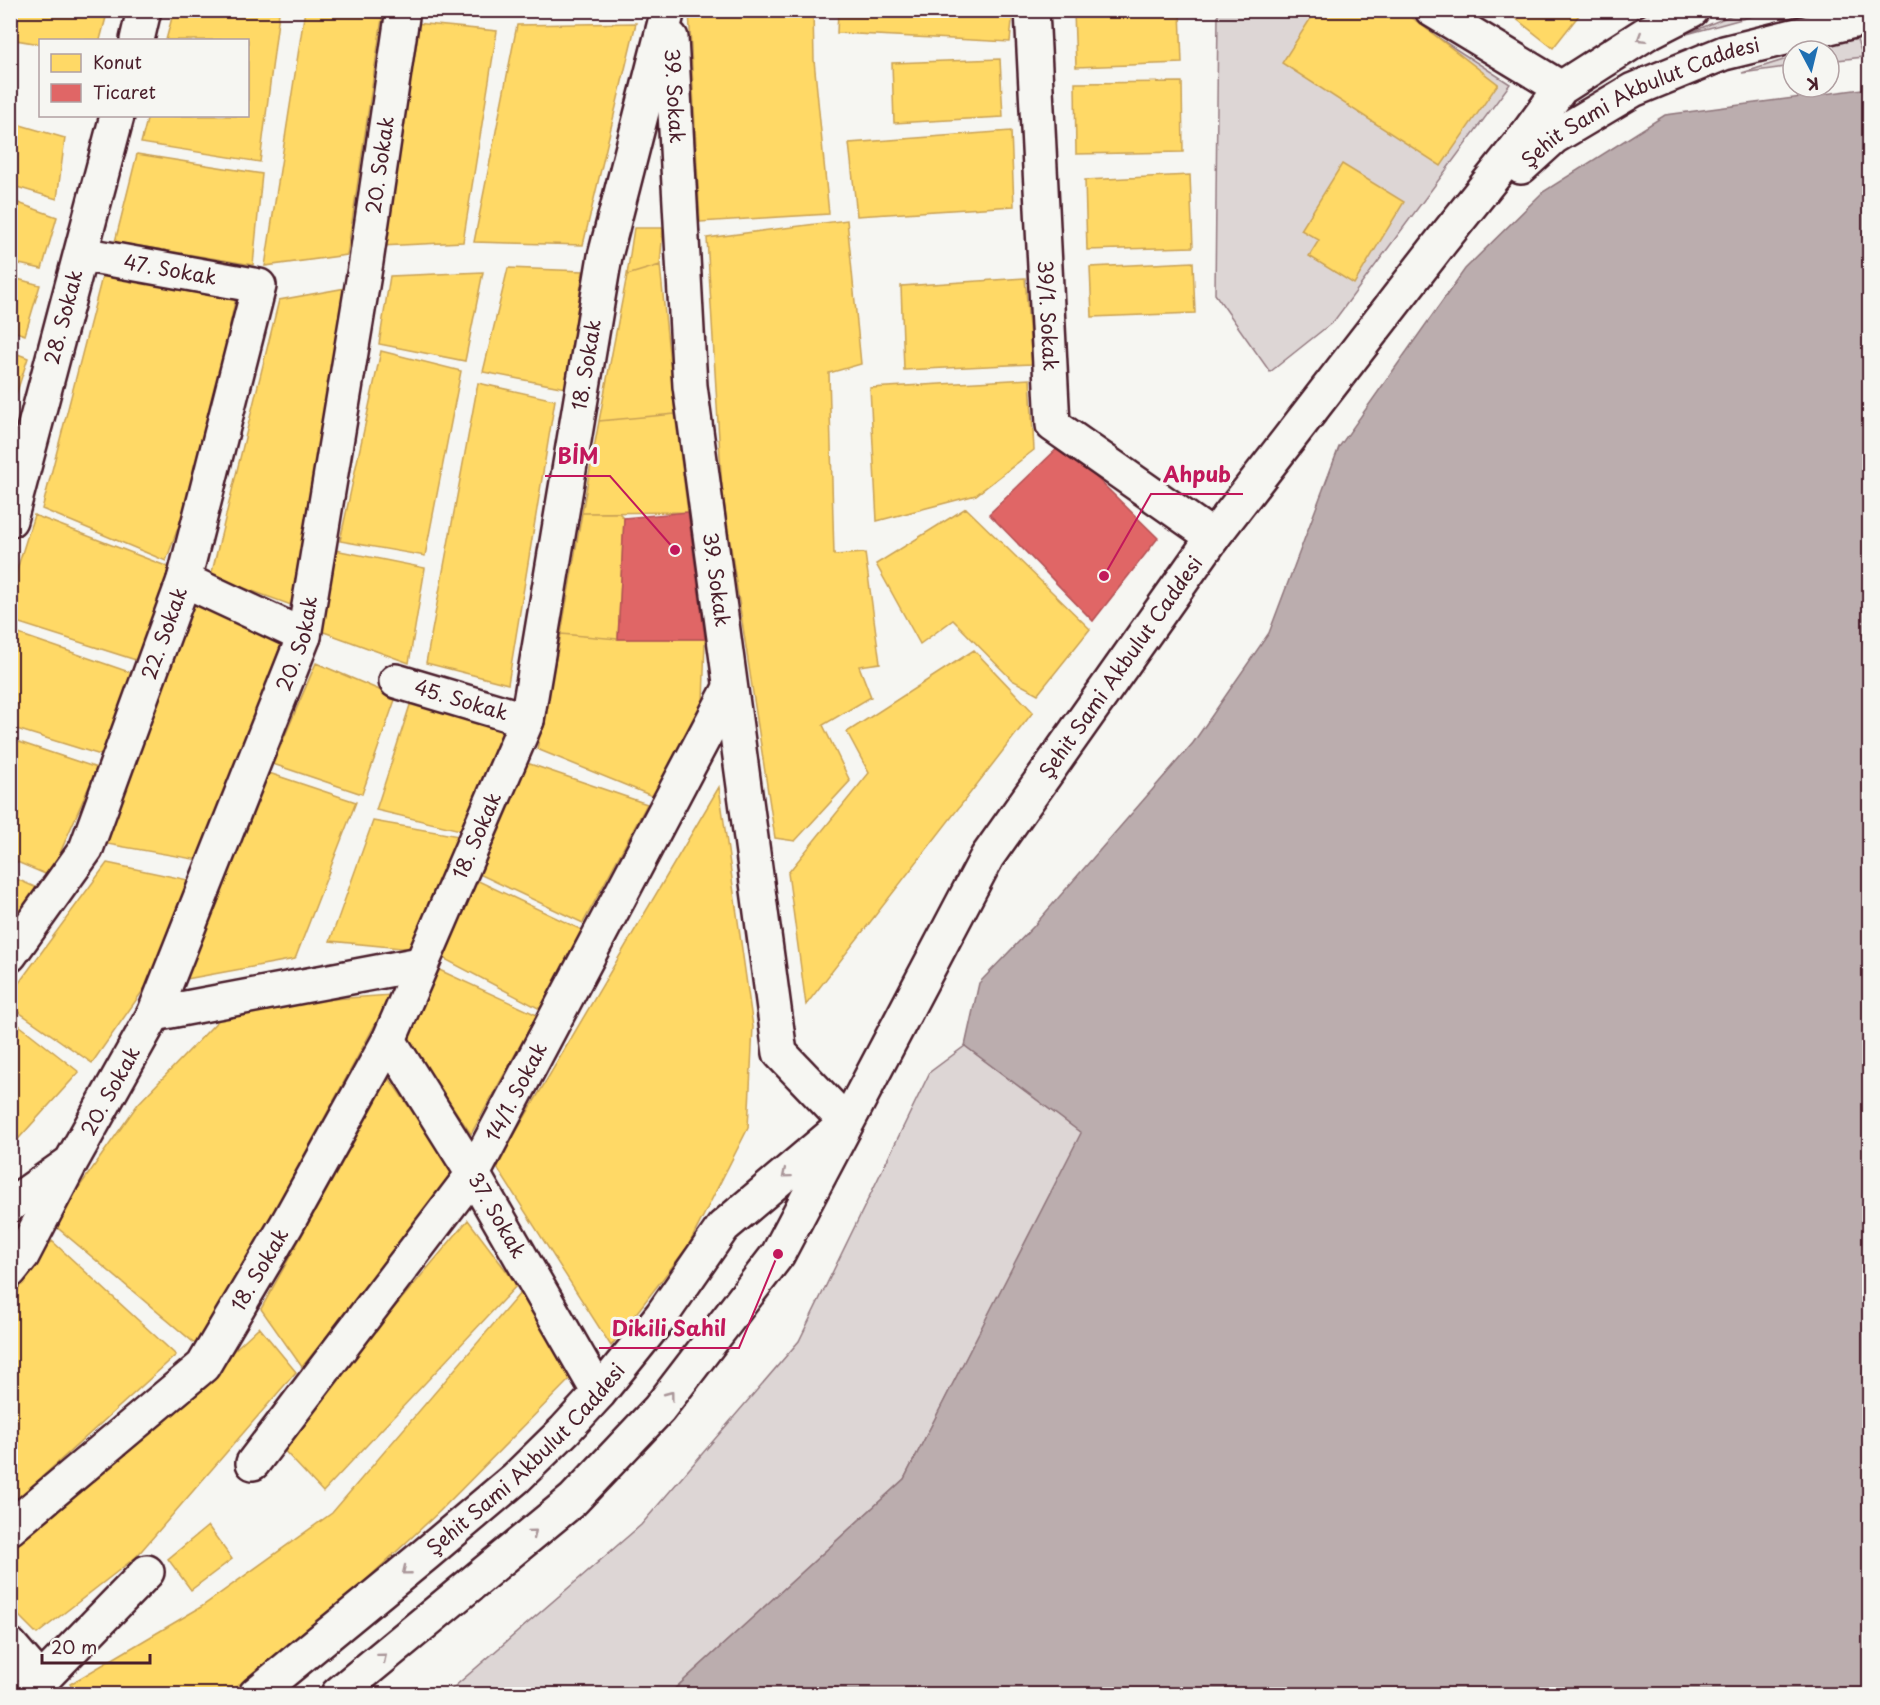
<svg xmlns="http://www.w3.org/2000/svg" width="1880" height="1705" font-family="'Playpen Sans',sans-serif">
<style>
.green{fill:#ddd6d5;stroke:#947a80;stroke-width:1.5}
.water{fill:#bbadae;stroke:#8e747a;stroke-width:1.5}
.homes{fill:#ffd966;stroke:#c9a154;stroke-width:1.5}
.shops{fill:#e06666;stroke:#b35154;stroke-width:1.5}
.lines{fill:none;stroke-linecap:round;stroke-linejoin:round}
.minor-casing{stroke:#4a1f2b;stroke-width:38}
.major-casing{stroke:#4a1f2b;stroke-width:38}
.minor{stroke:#f6f6f2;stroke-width:33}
.major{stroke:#f6f6f2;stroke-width:33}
.oneway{stroke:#a99598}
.labels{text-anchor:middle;stroke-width:6;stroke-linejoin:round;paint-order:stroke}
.street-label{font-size:20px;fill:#4a1f2b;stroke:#f6f6f2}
.leader{fill:none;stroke:#c2185b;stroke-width:2}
.callout-dot{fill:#c2185b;stroke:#f6f6f2;stroke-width:2}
.callout-label{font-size:21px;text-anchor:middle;font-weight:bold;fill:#c2185b;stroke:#f6f6f2;stroke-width:6;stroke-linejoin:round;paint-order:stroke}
</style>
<rect width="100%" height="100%" fill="#f6f6f2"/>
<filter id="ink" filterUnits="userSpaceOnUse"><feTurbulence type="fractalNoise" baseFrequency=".0167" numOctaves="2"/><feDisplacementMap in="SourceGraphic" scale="12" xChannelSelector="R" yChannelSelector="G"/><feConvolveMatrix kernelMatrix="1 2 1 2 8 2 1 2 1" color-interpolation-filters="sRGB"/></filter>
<g filter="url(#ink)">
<path class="green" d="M1218,11h179l113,73 -176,237 -64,51 -55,-78z
M1741,11h30l-84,23z
M1856,37l7,20 -34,4v-10h-16z
M1793,57v9l-51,7z
M965,1046l117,87 -178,346 -235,215h-223l195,-169 158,-184 131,-269z"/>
<path class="water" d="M1869,88v1606h-1200l235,-215 177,-346 -116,-87 14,-63 54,-56 160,-184 76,-110 70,-186 126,-178 78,-77 122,-77z"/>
<path class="homes" d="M10,10h98l-8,30h-60v4l-30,-5z
M174,10h89l16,3 -19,149 -119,-19 7,-27h100v-76h-82z
M305,10l77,8 -35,237 -82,11z
M689,10h124l1,50 15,154 -129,8z
M838,10h175l-3,32 -173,-9z
M1108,10h72l2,53 -106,4 -2,-55z
M1316,10h86l96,74 -57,82 -159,-103z
M1505,10h78l-30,38z
M415,23l82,8 -34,211 -82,4z
M636,23l-53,222 -109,-3 43,-217z
M1000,59l3,58 -109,6 -2,-60z
M1182,82l1,70 -107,2 -1,-71z
M10,122l55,16 -8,61 -47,-14z
M1011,131l3,75 -157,10 -8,-73z
M137,154l125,20 -9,91 -138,-23z
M1342,164l62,38 -50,82 -45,-28 10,-16 -18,-10z
M1190,175l3,72 -106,3 -2,-70z
M10,200l47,17 -15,52 -32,-7z
M847,220l14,144 -32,9 5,182 31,-2 15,110 -21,3 12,31 -48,28 27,56 -55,60 -20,-3 -53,-349 -15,-251z
M634,228h29l-3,37 -33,10z
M1193,262l2,51 -103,4 -2,-50z
M660,265l15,149 -76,7 28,-146z
M508,268l75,3 -17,117 -83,-16z
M483,272l-18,89 -86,-17 11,-68z
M103,273l134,19 -39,180 -32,89 -124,-52z
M10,277l30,8 -15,50 -15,-5z
M1025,278l7,86 -128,6 -3,-84z
M346,288l-55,317 -80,-29 68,-276z
M10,351l18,7 -17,52h-1z
M381,351l80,20 -36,185 -85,-15z
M1030,379l4,71 -58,45 -99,26 -7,-133z
M478,383l77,17 -47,284 -82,-21z
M675,414l13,98 -106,1 17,-92z
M966,508l124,121 -52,65 -26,-14 -59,-60 -33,24 -44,-80z
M582,513h37l5,5 -6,121 -57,-5z
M34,515l137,53 -32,93 -129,-41v-28z
M335,550l90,18 -16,95 -88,-32z
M194,600l88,42 -83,218 -92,-16z
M10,631l122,42 -28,83 -94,-29z
M561,634l57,5h87l-2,66 -46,93 -120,-49z
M974,650l59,62 -227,293 -18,-132 81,-100 -22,-41z
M316,663l80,34 -34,97 -89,-30z
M412,699l94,26 -46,105 -84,-20z
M10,739l87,29 -47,108 -40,-17z
M527,763l120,41 -64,119 -106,-50z
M269,773l87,29 -61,157 -114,21z
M719,787l34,240 -5,101 -60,118 -77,100 -115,-180z
M373,821l86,15 -48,113 -81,-8z
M107,863l81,17 -37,99 -59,84 -82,-57v-11z
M10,876l27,12 -27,42z
M470,877l112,53 -40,80 -101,-53z
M435,968l102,47 -66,119 -65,-96z
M391,995l-129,238 -64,113 -145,-122 85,-120 94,-98z
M10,1018l69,54 -69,76z
M389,1078l67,97 -154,192 -41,-58z
M468,1220l49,65 -194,207 -44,-47z
M52,1241l124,114 -166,151v-213z
M521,1292l51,85 -132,134 -117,109 -96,74h-150l-7,-10 131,-77 131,-94z
M259,1327l37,45 -160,185 -99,77 -27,-27v-59l80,-64z
M208,1526l24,33 -41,31 -23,-31z"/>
<path class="shops" d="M1062,444l96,94 -65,83 -104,-107z
M688,512l17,127h-87l6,-121z"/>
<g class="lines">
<defs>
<g id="minor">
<path id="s1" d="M1032,10l21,415 160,112"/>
<path d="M1432,10l129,78"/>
<path id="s2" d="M671,38l19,348 90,667 66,69"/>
<path d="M137,40l7,-30"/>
<path id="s3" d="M10,520l107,-404"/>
<path d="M184,580l120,56"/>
<path id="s4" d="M396,681l131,39"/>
<path id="s5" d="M10,955l76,-106 98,-269 75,-294 -178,-32"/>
<path d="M154,1014l266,-50"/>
<path id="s6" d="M389,1040l84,134 126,219"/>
<path id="s7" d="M10,1205l61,-43 83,-148 150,-378 62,-374 37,-252"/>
<path d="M10,1271l12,-15 47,-90"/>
<path id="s8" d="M253,1463l220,-289 257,-486"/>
<path id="s9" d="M10,1528l193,-162 84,-142 102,-184 138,-320 78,-464 63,-246"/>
<path d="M10,1645l31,36"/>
<path d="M28,1694l119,-122"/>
</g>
<g id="major">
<path id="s10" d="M1521,167l33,-30 79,-47 91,-37 146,-36"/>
<path id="s11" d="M256,1694l170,-140 90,-76 49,-48 34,-37 63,-78 61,-88 111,-94"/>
<path id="s12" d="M338,1694l235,-194 86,-91 119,-155 209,-397 226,-320 228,-295 84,-105 36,-49 86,-55 45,-23"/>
</g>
</defs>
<use href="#minor" class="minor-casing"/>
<use href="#major" class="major-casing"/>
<use href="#minor" class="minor"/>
<use href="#major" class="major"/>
</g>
<defs><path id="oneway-chevron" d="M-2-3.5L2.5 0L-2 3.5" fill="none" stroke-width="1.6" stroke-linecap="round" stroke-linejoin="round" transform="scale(1.5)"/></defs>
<g class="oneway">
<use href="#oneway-chevron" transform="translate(1641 38) rotate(148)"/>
<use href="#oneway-chevron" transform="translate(786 1174) rotate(140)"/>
<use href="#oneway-chevron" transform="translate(670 1395) rotate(-53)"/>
<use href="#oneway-chevron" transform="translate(533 1533) rotate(-40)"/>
<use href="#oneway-chevron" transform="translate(406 1571) rotate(141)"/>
<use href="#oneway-chevron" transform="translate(383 1657) rotate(-40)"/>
</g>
</g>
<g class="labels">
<g class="street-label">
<text dy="7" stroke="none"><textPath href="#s2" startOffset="58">39. Sokak</textPath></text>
<text dy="7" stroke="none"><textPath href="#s10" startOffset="138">Şehit Sami Akbulut Caddesi</textPath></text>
<text dy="7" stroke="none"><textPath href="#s7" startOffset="1128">20. Sokak</textPath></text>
<text transform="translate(170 270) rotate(10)" y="7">47. Sokak</text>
<text dy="7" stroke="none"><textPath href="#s1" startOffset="306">39/1. Sokak</textPath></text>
<text dy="7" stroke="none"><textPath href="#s3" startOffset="210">28. Sokak</textPath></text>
<text dy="7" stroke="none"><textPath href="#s9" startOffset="1336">18. Sokak</textPath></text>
<text dy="7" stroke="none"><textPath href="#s2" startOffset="544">39. Sokak</textPath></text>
<text dy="7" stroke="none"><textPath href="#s5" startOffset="360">22. Sokak</textPath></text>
<text dy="7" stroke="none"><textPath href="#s7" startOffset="642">20. Sokak</textPath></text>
<text dy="7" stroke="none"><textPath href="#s12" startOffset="1306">Şehit Sami Akbulut Caddesi</textPath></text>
<text dy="7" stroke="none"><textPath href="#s4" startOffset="68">45. Sokak</textPath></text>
<text dy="7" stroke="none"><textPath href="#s9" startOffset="850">18. Sokak</textPath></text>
<text dy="7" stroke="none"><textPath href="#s7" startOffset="156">20. Sokak</textPath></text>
<text dy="7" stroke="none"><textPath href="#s8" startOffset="456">14/1. Sokak</textPath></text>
<text dy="7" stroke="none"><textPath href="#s6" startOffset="206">37. Sokak</textPath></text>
<text dy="7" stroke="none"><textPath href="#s9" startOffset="364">18. Sokak</textPath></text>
<text dy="7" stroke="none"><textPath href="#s11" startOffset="358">Şehit Sami Akbulut Caddesi</textPath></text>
</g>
</g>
<path class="leader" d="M675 550L610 476H545M1104 576L1151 494H1243M778 1254L739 1348H599"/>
<g class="callout-dot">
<circle cx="675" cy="550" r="6"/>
<circle cx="1104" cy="576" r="6"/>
<circle cx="778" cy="1254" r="6"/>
</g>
<g class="callout-label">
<text x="578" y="464">BİM</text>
<text x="1197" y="482">Ahpub</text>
<text x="669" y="1336">Dikili Sahil</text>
</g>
<rect width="1880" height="1705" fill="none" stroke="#f6f6f2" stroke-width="36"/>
<rect x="18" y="18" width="1844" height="1669" fill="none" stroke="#4a1f2b" stroke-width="2" filter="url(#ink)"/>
<rect x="39" y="39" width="210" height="78" fill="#f6f6f2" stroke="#b1a0a2" stroke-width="1.5"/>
<rect x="51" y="54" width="30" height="18" fill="#ffd966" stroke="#b1a0a2" stroke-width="1.5"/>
<text x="93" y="69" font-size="18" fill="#4a1f2b">Konut</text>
<rect x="51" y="84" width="30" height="18" fill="#e06666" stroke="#b1a0a2" stroke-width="1.5"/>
<text x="93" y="99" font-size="18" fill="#4a1f2b">Ticaret</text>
<g transform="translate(1811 69) rotate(173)"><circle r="28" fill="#f6f6f2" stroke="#b1a0a2" stroke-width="1.5"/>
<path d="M0-4.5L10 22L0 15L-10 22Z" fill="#1f6fb2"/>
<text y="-9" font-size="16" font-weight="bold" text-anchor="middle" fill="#4a1f2b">K</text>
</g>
<path d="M42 1654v9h108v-9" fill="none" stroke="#4a1f2b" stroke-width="3"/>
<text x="51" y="1654" font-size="18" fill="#4a1f2b" stroke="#f6f6f2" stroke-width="4.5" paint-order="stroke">20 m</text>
</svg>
